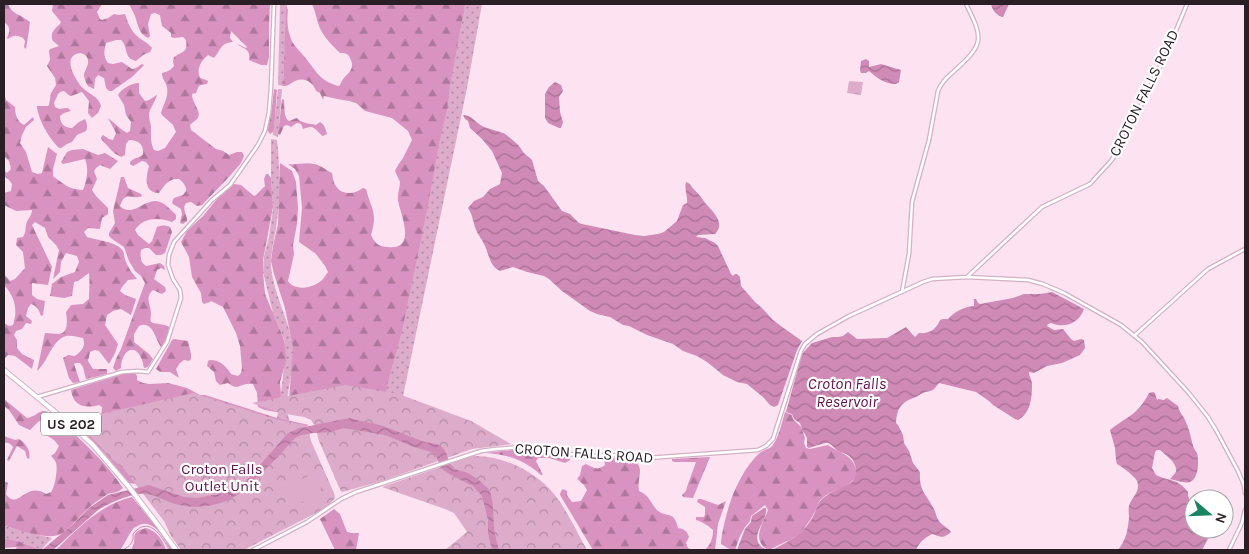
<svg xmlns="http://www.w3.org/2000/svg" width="1249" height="554" font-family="Karla,sans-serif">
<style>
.grass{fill:url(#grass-dots)}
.forest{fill:url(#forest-firs)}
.park{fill:url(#park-crowns)}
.garden{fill:#ddacca}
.water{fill:url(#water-waves)}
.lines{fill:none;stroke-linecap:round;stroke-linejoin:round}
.stream{stroke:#cf8ab6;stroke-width:1}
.tertiary-casing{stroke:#d2b1c5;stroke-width:5}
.primary-casing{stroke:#d2b1c5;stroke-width:6}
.tertiary{stroke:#fff;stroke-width:2.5}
.primary{stroke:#fff;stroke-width:4}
.labels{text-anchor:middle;stroke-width:4.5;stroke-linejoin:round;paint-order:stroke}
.shield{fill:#fff;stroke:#6b6267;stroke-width:1}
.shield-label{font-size:14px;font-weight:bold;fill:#2b1f26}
.street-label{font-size:15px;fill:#2b1f26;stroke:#fff}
.park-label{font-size:15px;fill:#63114d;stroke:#fff}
.water-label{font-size:16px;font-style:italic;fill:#62114d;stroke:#fff}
</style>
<defs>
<pattern id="grass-dots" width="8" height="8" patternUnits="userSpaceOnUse" patternTransform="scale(1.25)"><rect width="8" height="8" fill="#ddacca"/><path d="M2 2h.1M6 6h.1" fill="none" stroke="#b38ba4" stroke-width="1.8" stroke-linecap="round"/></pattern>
<pattern id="forest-firs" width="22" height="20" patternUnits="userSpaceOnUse" patternTransform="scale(1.25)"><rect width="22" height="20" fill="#d993c0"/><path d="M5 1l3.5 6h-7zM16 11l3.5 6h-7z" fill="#b0779c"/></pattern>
<pattern id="park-crowns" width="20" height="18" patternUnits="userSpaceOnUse" patternTransform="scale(1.25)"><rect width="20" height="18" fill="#ddacca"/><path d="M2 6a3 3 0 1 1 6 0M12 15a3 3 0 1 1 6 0" fill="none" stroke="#b38ba4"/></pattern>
<pattern id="water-waves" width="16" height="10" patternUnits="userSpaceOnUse" patternTransform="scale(1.25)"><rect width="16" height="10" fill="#cf8ab6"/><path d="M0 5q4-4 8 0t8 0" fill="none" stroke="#a87094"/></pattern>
</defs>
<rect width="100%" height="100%" fill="#fde2f2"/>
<path class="grass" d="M280,4h7l-4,82 -5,-1z
M462,4h20l-15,84 -71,342 -17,-7z
M278,89h4l-4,48 -5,-2z
M271,139l6,1c3,27 4,54 0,80 -1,15 -7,30 -6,46 2,27 18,53 22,81 2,21 -7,43 -6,64 1,6 4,13 6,18l-16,-11 3,-17 5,-42 -1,-20 -11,-26 -10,-41 1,-16 5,-19 4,-28 -2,-31z
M4,526c16,3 32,9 48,12l-11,12 -23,-9 -14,-3z"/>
<path class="forest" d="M4,4h4c3,10 14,11 22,18l-2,15 -2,12 -2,-2 1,-6 -2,-3c-7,-3 -9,-3 -15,1l-1,-1c3,-7 4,-11 -3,-16z
M53,4h49l-5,8 3,7 2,1 6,-2 6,-4 5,1 6,-1c2,6 5,15 10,20 5,6 13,8 17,14l-2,4 -7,3 -7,6c-13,-3 -7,-13 -15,-21h-5l-10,3c-2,8 -3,13 2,20l5,1 9,-2 10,7 4,-1 6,-4 2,1 -12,12 -20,14h-3l-3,-3 -2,-10 -6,-3 -3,4 -1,10 -6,-3c-2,-3 -4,-8 -4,-11 1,-6 5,-9 4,-15 -1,-7 -10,-9 -15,-4 -7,7 2,22 7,29 6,8 19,11 21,21l-3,7 -6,5 -4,-5 1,-12 -7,-9 -11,4c-6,-2 -6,-9 -13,-2l-4,9 1,4 4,2 9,-1 3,3 -7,2 -4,3c0,7 4,12 12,12l7,-6 6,-3c2,4 3,8 1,12l-9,4 -5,7 -5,2 -6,4h-2c-10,-10 -21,-28 -22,-42h11l1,-1 2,-12 5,-8 -1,-7 -8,-12 3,-6 -1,-9 1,-2 9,-3c-2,-2 -4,-3 -6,-5 -4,-7 2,-13 7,-17l1,-2 -9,-11z
M129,4h141l-1,23v30l-2,8h-6l-12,-5c2,-11 -5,-11 -12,-16l9,4 1,-1 -16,-16 -1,7 3,4c-13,1 -12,8 -19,16l-6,-3c-7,6 -12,14 -8,23l6,2 2,1 -1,3c-10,2 -7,0 -11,9l-4,1c0,10 11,18 5,25 -2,2 -5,4 -7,6l1,5 25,19 7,2 6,4 8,-3h5l2,4 -3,7 -13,15 -26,27 -5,1 -6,-4 -5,1c-5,7 2,12 1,18l-4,3 -3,-1 2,-9 -1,-5 -8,-5 -1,-2 2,-4 9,-3 3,-4c1,-4 -3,-9 -7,-12 -11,-1 -14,6 -20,14 -16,-1 -13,-16 -10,-27l-3,-4 -4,-1 -9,5 -3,-2v-2c4,-5 11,-4 13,-8 1,-10 -5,-14 -14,-14l-3,4 -1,11 -4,2 -7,-4 -13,-14v-2l2,-2 6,4 4,1 3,-7 -8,-15c7,5 12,11 19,15l3,-2 1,-9 -5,-7 -2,-10 -6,-10c4,-7 14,-12 21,-12v10l6,8 4,-1 8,-5c-2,7 -7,13 -8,19 0,4 1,8 2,12 0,9 -1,16 3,24l4,1 7,-3 11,-16 -3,-7 -11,-10 -1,-2c3,-10 9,-18 5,-29 -2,-4 -4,-6 -4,-11 5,-1 9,-3 12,-7l-1,-5 1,-4c8,-6 14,-4 12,-17l-3,-3 -9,1 -3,-1v-4l-9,-7 -2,-11 -5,-2 -4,1 -3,10 2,12 -2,2c-9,-4 -10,-13 -13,-22 -2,-4 -4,-8 -6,-12z
M312,4h153l-15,82 -3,24 -8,34 -11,61 -26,126 -13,47 -10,45 -90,-23 4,-52 -8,-40 -11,-34 -3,-13 2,-15 5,-22 2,-61 12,8 4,11 2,26 -1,16 -4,21 1,9 -6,27c7,11 27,7 35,-2 2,-2 3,-5 5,-7l-3,-6 -9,-12 -17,-12 3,-34 -3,-32 -4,-7 -7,-5c9,1 18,-2 26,0 7,1 11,6 18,9 1,5 1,9 4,13 6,10 19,8 27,2l3,1c5,20 12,23 5,46 4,8 7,12 17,12 29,3 13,-32 10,-46 -1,-6 2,-13 2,-19 -1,-3 -4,-8 -5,-11l3,-6 5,-7 9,-18 -4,-9 -16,-13 -27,-7 -9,-8 -7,-2 -12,-2 -13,-3 -1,4 -3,-7 -4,-2c-3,-9 -12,-14 -21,-10 -6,3 -6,5 -12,5l3,-78 2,1c-1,8 -1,19 2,27 2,8 8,13 13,19 13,15 15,25 35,31l2,-1c4,-12 17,-13 10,-27 -2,-5 -5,-5 -10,-5 -9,-9 -18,-17 -22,-30 -2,-6 -3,-13 -6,-19z
M274,89l3,1 -3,40 -1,2 -3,2 -3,-4 4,-15z
M4,93l2,7 9,7c0,8 2,14 9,18l9,-8 1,3 -8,7 -4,8 -2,8 6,9 6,20 6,2 4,-1 6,-26 9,7 -4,15v7c12,9 15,13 30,14 4,-10 6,-21 2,-31l-22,5 -2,-2 6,-10 5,-2 11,-1 15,6 7,-2 13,8 -8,8 -10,-4 -4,3 -2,3 3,8 -5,11 4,6 12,12v6l-6,4 -2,11 -12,-1 -4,4 3,5c9,3 31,5 36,14 1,2 1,5 2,8 2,7 7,14 12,20l-9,1 -6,7 -2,4 5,4 11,4 -5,16 -10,-6 -8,2 -6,4 -2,10 13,19 -3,9 -6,11 -10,-13 -4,-1 -5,2 -2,9 5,8h14v5l-21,5 -3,-12 -3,-4h-4l-2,1 6,18 -7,1 -4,-5 -6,-20 5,-3 7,1c7,-5 11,-10 8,-18 -6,-1 -12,-3 -17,-2 -15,5 -18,26 -29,35l8,-38c5,0 9,1 14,1 10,-1 8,-15 7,-22l5,-7 12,-1 6,-5c0,-7 1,-19 0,-26l-11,8 -4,1 -2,14 -8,2 -14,-2 2,-12 9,-7 14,-5 4,-10 -2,-6 -11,-3 -5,9 -1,10 -7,7 6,-29 -3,-5 -8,-8 -3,-9 -10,-6 -3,3 20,42 -4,18 -16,-2v12l5,4 8,2 -2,14 -2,1c-2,-6 -4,-10 -10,-12l-3,4 -2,8 6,5 -1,3 -5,-1 -4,6 -6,2 -2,4 3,5v8l5,6 12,6 -2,9 -17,-13 -7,-1 -4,4v-36l5,3 4,-1c5,-15 2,-28 -9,-40v-11l6,7 5,-2 10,-11 -2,-16 -7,-7 1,-7 6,-1c3,-5 2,-6 3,-12 1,-6 6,-9 6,-15l-16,1 -12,-6v-12l7,-2 1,-7 -3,-4 -5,-4v-6l3,3 4,-4 -2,-8 -5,-5z
M282,99l2,1c1,7 -1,17 5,21l8,-3c5,6 12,5 19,7l4,-3c4,2 6,7 7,12l-4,2c-4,-2 -8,-10 -13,-9 -2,0 -4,1 -7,2l-2,-5 -4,-1 -6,4 -4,-2 -3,1 -4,9 -2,-1z
M266,174h2l3,4 2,29 -10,53v12l2,22 18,43 2,9 1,15 -6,21 1,13 -3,15 -2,2 -11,-2 -7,-3 -1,-14 -4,-9c-13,-2 -14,8 -25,-1l-8,2 -4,-4 -2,-9 -7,-6 1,-5 2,-1c10,0 16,6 21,14l7,2 3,-3 1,-5 -2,-22 -4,-13 -13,-26 -12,-6 -1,1 -6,2 -2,-2 -1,-9 -9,-16 -3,-20 -8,-15 6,-11 16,-15 14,-17 17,-15 7,1 13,11 2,-1 9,-9 -1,-7z
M121,177h3l4,11 13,6 1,2c-11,5 -16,-7 -22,10 13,13 26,-10 40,-4 5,1 12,9 16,13v4l-4,3c-13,-5 -29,-5 -37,8l3,5 11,9 3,-3 5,-14c5,-2 8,-2 13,0l2,5 -7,21 -4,2h-5l-7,-7h-4l-4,2c-1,7 -1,12 5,16l14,-3 4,3 1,4 -4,-2 -4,2 -3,9 11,8 1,4 -4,3 -9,-4c-9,8 -2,14 -2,24 0,2 -1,5 0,8 6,3 12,1 18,5 0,7 -4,15 -8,20 -6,-8 -8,-27 -22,-21l-5,8v8l15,12 4,5 -5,8 -4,1c-1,-3 -1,-6 -2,-8 -7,-19 -21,-9 -21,8l-5,3 -3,-3 3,-9 5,-10 24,-66 -4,-7 -6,-5 -6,-10 -5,-14 -12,-8 -3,-3v-3l6,-10 -2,-12z
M174,339l14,2 3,13v5l-2,2 -5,-1 -4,3 -4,6 3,9 -9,-6h-10l-4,-3 16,-29z
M135,373l2,3v4l6,3 6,1 19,-1 19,5 13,7h5l72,23 32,7 -165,60 -15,-2 -25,-30 -16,-16c7,-9 14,-18 14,-30l-3,-2c-14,4 -26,1 -28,-15l52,-16z
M4,399l23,19c12,-2 12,-12 26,-4 25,23 51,46 70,74 -5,5 -9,4 -15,6 -5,3 -11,7 -16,11 -10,8 -18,19 -28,27 -14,11 -44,-3 -60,-6v-42l2,-2 2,1 -2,11c7,11 13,3 21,-1 6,-4 14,-3 19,1 2,-1 3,-1 5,-2 4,-4 7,-24 5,-29 -1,-3 -3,-5 -5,-7l4,-3 4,-7 -5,-6 -8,-5 2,-2 -3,-13 -2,-1 -5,3 -8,8 -11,-5 -10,-15 -5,-4z
M785,412l7,3 1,4 8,8 4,11 -1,5 2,5 4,1 18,-4c9,7 26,10 28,25 1,15 -17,18 -28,24 -12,7 -8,10 -15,21 -5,9 -13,20 -23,25 -2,1 -5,2 -7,3 -5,2 -9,5 -14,7 -19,-9 -6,-26 -1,-40l-3,-5 -14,11 -1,5 -5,6 -5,9 -5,14h-4l-10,-6v-3c4,-26 12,-54 28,-76 4,-5 8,-11 14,-14 2,-1 4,-2 7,-3 8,-6 12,-26 15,-36z
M4,436l11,4 4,-1c7,4 12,12 10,20l-2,-1 -2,-7 -8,-5 -8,15 -2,-1 6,-13c-3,-4 -5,-5 -9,-4z
M523,449l44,7 3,1v3l-5,3 -16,-5h-11l-2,3 7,14h-2c-16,-15 -34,-21 -56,-22z
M710,457l-17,41 -10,-1 -1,-2 4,-4 1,-4 9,-25h-22l-2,-1v-2z
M626,458c23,6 10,18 13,33 11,4 12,14 19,20 5,4 11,3 15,6 3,3 4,7 5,11 7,1 9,3 11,9l-3,6 2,5 4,2h-99l-33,-55 1,-4 2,-2 4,2v4l5,7 9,-1 6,-11 -3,-5 -7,-6 3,-4 2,-9 4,-2c8,4 11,7 19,1l-1,-6z
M132,497l31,38 10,15h-3c-5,-10 -16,-32 -31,-25 -1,1 -6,3 -6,4 -5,6 -8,15 -13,21h-64c21,-21 45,-46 76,-53z
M698,499h3l17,6 8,-4 -8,23 -3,26h-10c6,-6 8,-12 8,-20 -6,-5 -10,-8 -17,-10v-3h8l1,-3v-7l-8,-5z
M334,509l6,5 7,18 5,1h7l-3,17h-21l-15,-31z
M146,528c11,3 17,12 20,22h-35c8,-12 -4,-17 15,-22z
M4,538l14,3 23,9h-26l2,-3 -13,1z"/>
<path class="park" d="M849,81l14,1 -2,13 -14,-2z
M345,385l54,9 72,27 40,23 -39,5 -90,32 -40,11 -1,-1 -3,-6 -19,-44 -4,-15 -4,-6 -7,-3 -24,-4 -28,-10z
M193,393l86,27 26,5 3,3 3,13 23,52 1,5 -6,7 -13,8 -72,37h-63l-10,-14 -7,-15 -40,-52 -11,-9 -23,-24 11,-22z
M473,456c33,-1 69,19 87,46 10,15 18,32 27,48h-142l22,-18 -13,-19 -9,-4 -63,-22z"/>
<path class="garden" d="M313,474l4,10 4,1v17l-4,3 -18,-4 1,-5 -10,5 -6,-14z"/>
<path class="water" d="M991,4h18l-6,13c-6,-1 -11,-7 -12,-13z
M866,59l3,2v6l12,-3 20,6 -2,12 -3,2c-11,0 -19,-6 -27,-13l-3,2h-5l-1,-3 1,-9z
M555,82l6,3 2,6 -4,6 1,15 3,10 -2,6h-2l-11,-5 -3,-5v-24l4,-7z
M463,115c10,0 13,9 21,12 6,2 13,4 19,6 3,1 13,10 16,13 3,3 4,7 7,9 2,2 5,3 6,5l6,21 6,5 18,25 8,3 9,9 3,1 53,11 9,1 14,-2 6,-2 13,-11 6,-16 4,-2c1,-7 -3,-13 -1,-21l4,2c4,7 9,9 13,16 2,2 3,5 5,6 7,8 17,18 7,28l-17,1 -2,2 9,1 10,5 3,3 13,28 2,2 2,-2h2l3,3 1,9 14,16 6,5 12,13 12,9 17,12 -5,9 -19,55 -4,2 -4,-2 -7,-8 -16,-13 -10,-2 -14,-7 -16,-13 -10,-6 -14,-5 -10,-7 -26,-9 -18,-9 -6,-1 -13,-8 -13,-3 -7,-3 -28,-20 -13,-12 -5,-3 -17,-4 -14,-5 -13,4c-11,-5 -11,-18 -16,-27 -2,-5 -6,-9 -8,-14 -3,-7 -3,-15 -8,-22l6,-7 9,-4 7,-8 10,-5 2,-11 -10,-22 -10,-12 -12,-11 -2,-7 -3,-2z
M1052,292l32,17c-5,14 -19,20 -33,14l-3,1 -1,2 7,4 9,-1 8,10 3,2 7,-2 3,1 1,8 -5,7 -18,8 -15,3 -13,7 -5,-1c0,5 3,7 3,12 0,13 -1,29 -14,36l-3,-1 -22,-14 -4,-4 -13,-9 -37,-9c-2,2 -3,4 -5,6 -3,3 -8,2 -11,4 -3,1 -5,3 -7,4 -15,5 -19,11 -20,26l2,2 5,10 1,8 5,8 4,12 7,9c-1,20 6,21 14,37 2,4 2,8 5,12 3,4 8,6 12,11 -9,7 -9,5 -19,2 -7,4 -13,8 -16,16h-144c16,-8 29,-15 39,-30 5,-7 5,-15 11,-21 6,-6 22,-12 30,-17 7,-10 4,-23 -6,-28 -3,-1 -6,-2 -8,-3 -3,-2 -6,-7 -10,-8 -2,-1 -15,4 -19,5l-2,-1v-9l-2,-4 -2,-2 -3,-9 -6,-4 -2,-5 -6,-2 16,-58 10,-11 20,-6h6l5,-1 5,-4 9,7 30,-1 19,-11 5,6 4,4 4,-4c10,1 17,-3 21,-13l3,-1h5c7,-8 16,-12 26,-13v-7h2l2,4 2,1 33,-6 11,-4h16z
M1153,392l2,1 2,7 1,-1 6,1 3,-2 11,8c1,6 5,9 7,14 4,8 6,18 8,26 1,3 3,5 4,7 2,8 2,25 -7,29 -6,2 -14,-2 -20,-3 1,-1 5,-6 6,-7 2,-9 -11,-17 -16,-22h-3l-2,2 -3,16 4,7c15,7 21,3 32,17v4l6,12v21h14l3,4 -9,17h-84c8,-10 10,-20 11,-33 0,-4 -1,-7 0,-11 3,-10 12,-14 8,-25 -1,-4 -16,-15 -20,-17l-1,-4 -1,-12 -5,-18c6,-5 11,-8 17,-12 10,-6 17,-15 22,-25z
M350,418c11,4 22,4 33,8 13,5 26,10 39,15 6,2 17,2 21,7 5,6 5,15 11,20 3,3 7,2 11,4 8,3 19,11 24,18 5,9 4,27 5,38 1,8 3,15 5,22h-7l-4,-17v-13l-6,-24 -9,-10 -22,-11 -9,-6 -6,-13 -5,-4 -17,-5 -29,-12 -41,-7 -14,4 -16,1 -13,2 -6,3c-10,11 -20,22 -31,33 -13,11 -20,21 -36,29 -17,8 -41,9 -59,2 -7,-3 -14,-7 -22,-8 -15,-2 -37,9 -49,16l-45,40h-11l30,-25 17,-17 19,-13 41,-10 35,12 13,1 32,-6 9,-4 8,-7 42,-48 11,-5z
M764,508h2c3,13 -22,31 1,42h-30l8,-21 6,-7 1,-6z"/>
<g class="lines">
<path class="stream" d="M123,550c7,-4 11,-8 10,-16 15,-19 29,1 36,16"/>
<defs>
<path id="tertiary" d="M967,277l75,-70 48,-23 21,-23 11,-16 45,-93 20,-48
M902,292l7,-38 3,-52 17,-62 9,-49c3,-8 8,-13 14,-18 31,-28 33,-32 14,-69
M1135,335l73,-66 37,-20
M37,397l85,-25 16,-1 10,1 19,-30 14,-44 -1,-8 -7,-11 -5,-14 1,-10 5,-13 38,-42 18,-15 28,-40 7,-14 4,-19 2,-25 3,-83
M253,550l54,-28 34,-23 15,-7 125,-41 15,-2 27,-2 60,9 44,-1 21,3 110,-8 8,-4 7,-7 28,-88 4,-7 12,-10 32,-18 74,-34 9,-3 35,-2 61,3 15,4 21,9 57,32 21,17 46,50 20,25 8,13 22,41 6,14 1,8
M1229,550l13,-27 3,-13"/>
<path id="primary" d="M4,370l67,55 22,20 36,42 29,38 18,25"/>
</defs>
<use href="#tertiary" class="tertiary-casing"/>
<use href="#primary" class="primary-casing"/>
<use href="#tertiary" class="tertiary"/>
<use href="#primary" class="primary"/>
</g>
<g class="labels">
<rect class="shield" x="41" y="412.5" width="60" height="23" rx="4"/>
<g class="shield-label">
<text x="71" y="429">US 202</text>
</g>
<g class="street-label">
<text transform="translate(1144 93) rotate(-64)" y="5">CROTON FALLS ROAD</text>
<text transform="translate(584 453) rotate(4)" y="5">CROTON FALLS ROAD</text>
</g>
<g class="park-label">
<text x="222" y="474">Croton Falls<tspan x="222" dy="17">Outlet Unit</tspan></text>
</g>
<g class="water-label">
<text x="847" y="389">Croton Falls<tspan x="847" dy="18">Reservoir</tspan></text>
</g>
</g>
<rect width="1249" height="554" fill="none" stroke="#2b1f26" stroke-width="10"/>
<g transform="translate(1209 514) rotate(109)"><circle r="24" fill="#ffffff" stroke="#aaa5a8"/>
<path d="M0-4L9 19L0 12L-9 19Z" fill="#198461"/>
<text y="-8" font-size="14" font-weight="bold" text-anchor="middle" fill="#2b1f26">N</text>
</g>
</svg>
